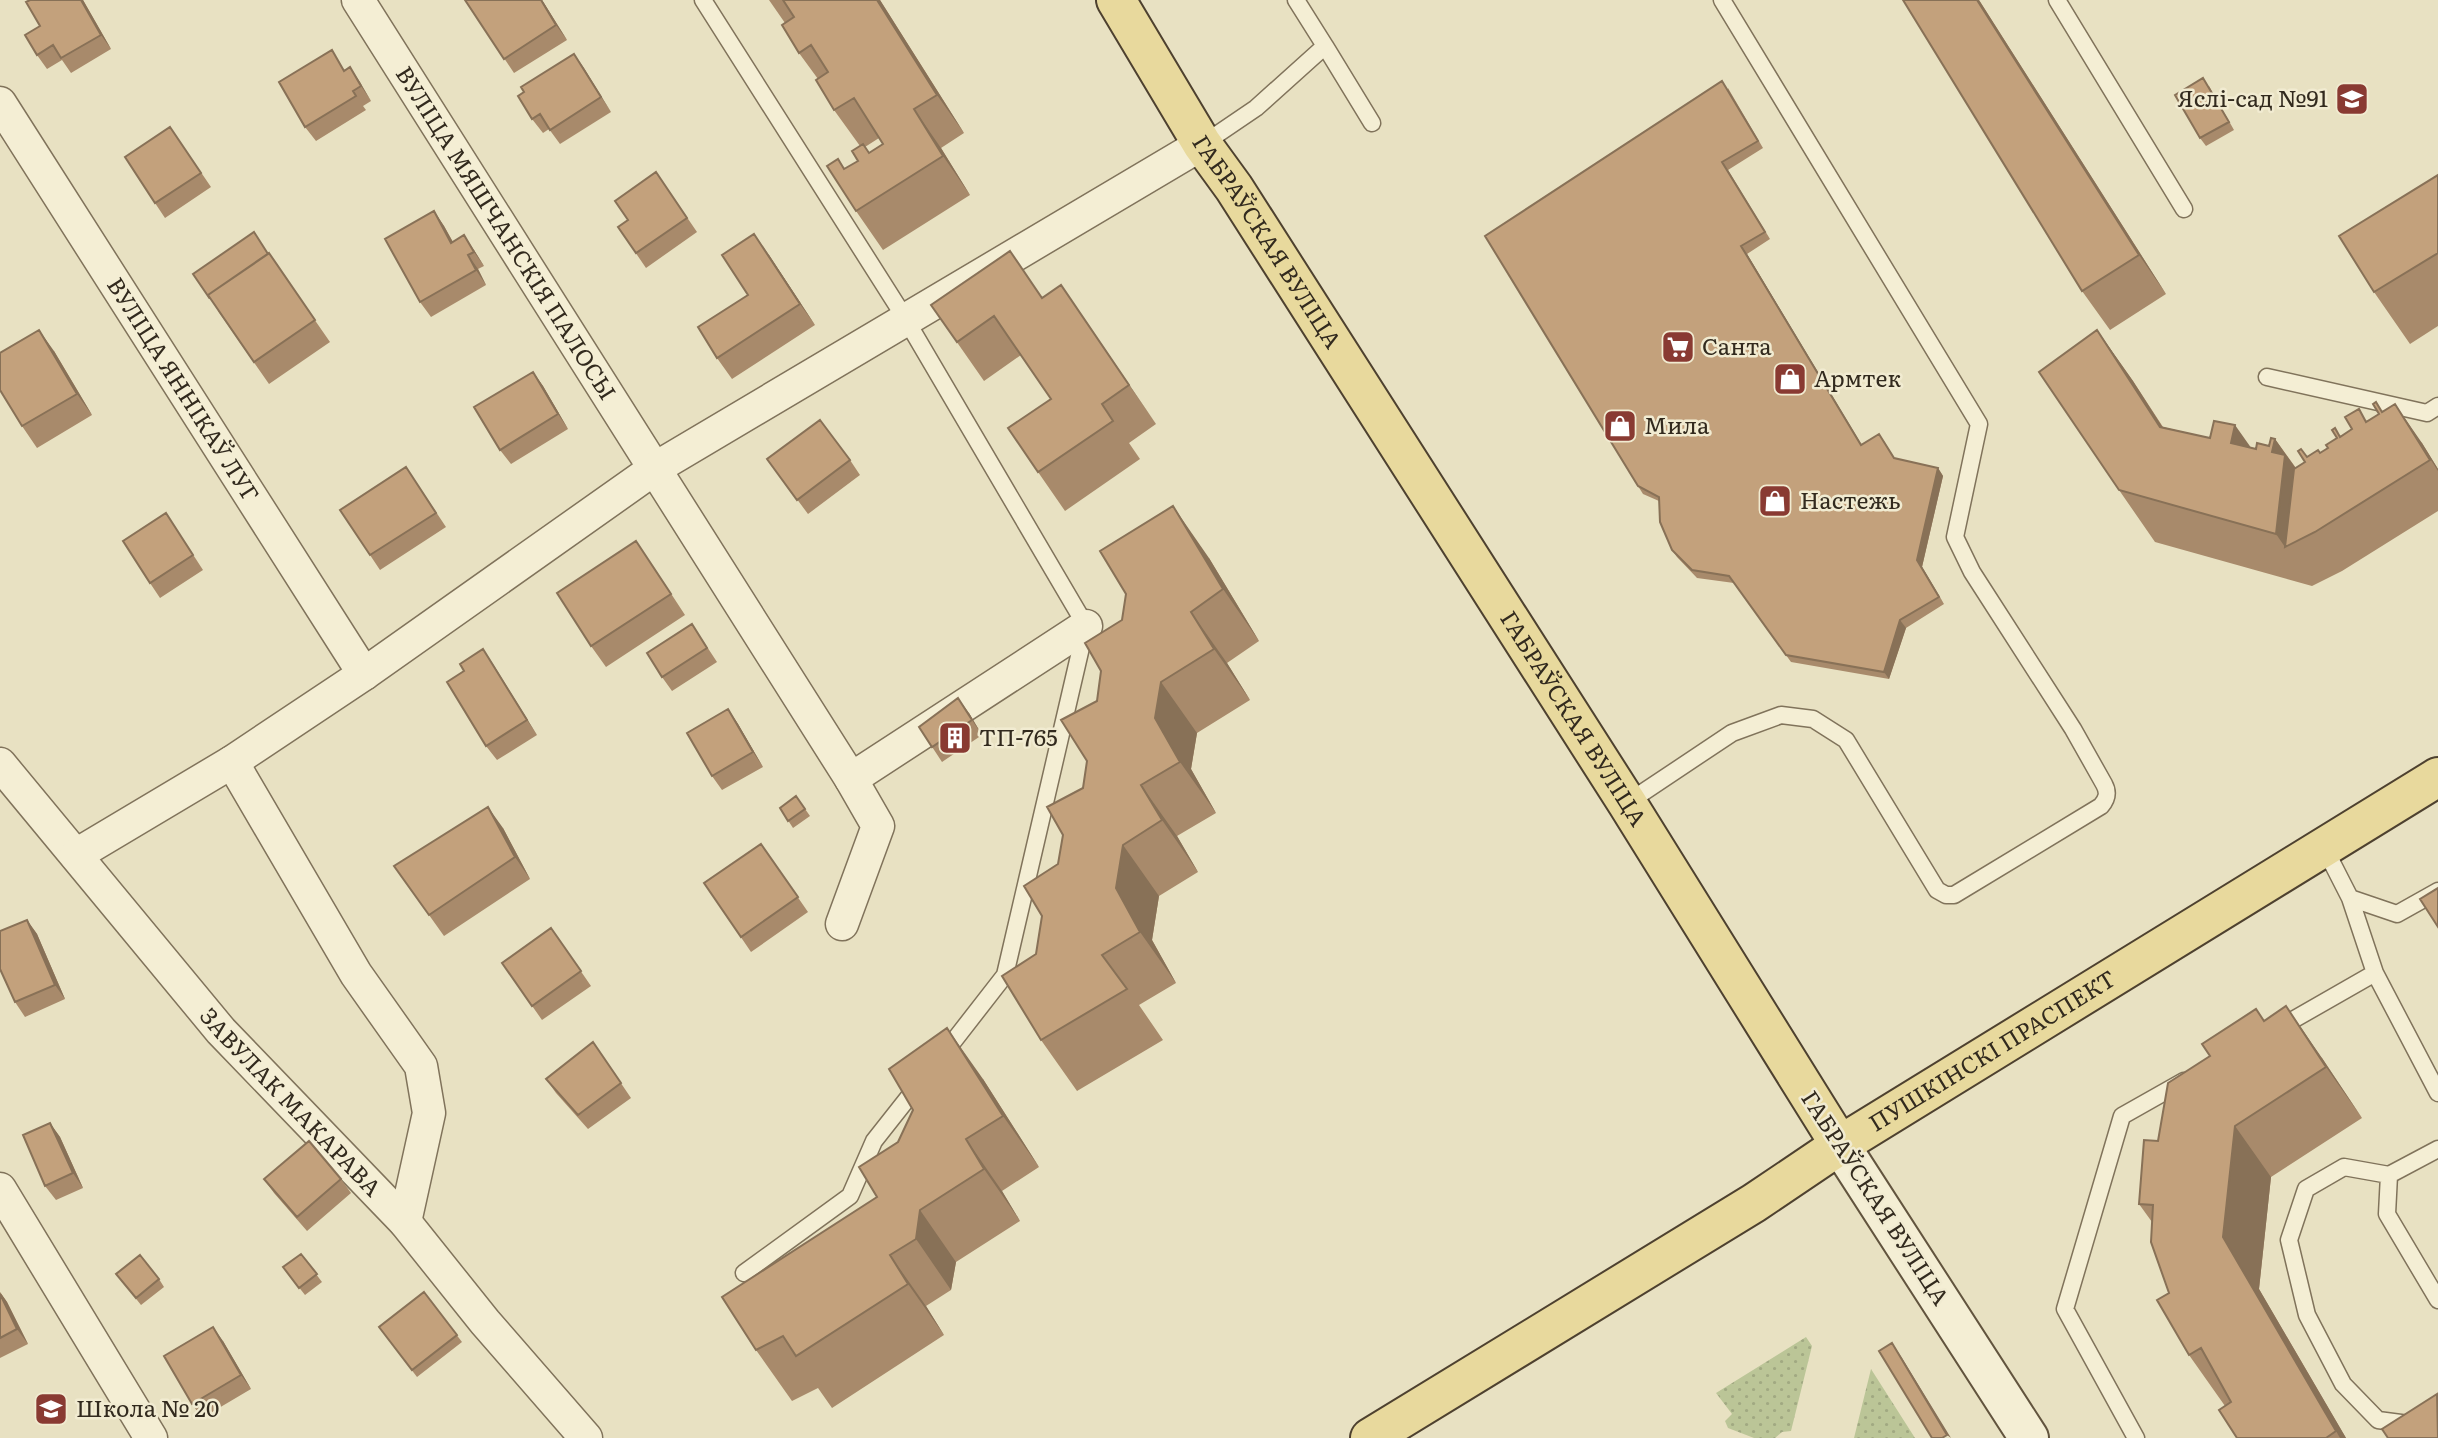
<svg xmlns="http://www.w3.org/2000/svg" width="2438" height="1438" font-family="Literata,serif">
<style>
.grass{fill:url(#grass-dots)}
.lines{fill:none;stroke-linecap:round;stroke-linejoin:round}
.lane-casing{stroke:#80735b;stroke-width:19}
.street-casing{stroke:#80735b;stroke-width:35}
.secondary-casing{stroke:#62543e;stroke-width:42}
.primary-casing{stroke:#4e412f;stroke-width:42}
.lane{stroke:#f4eed4;stroke-width:16}
.street{stroke:#f4eed4;stroke-width:32}
.secondary{stroke:#f4eed4;stroke-width:38}
.primary{stroke:#e8d99d;stroke-width:38}
.wall{fill:#a88a6b;fill-rule:evenodd}
.shaded-wall{fill:#887157}
.building{fill:#c3a17c;stroke:#887157;stroke-width:2}
.labels{text-anchor:middle;stroke-width:5;stroke-linejoin:round;paint-order:stroke}
.poi-label{font-size:23px;fill:#322a1e;stroke:#f1ebd1;text-anchor:start}
.street-label{font-size:23px;fill:#322a1e;stroke:#f1ebd1}
</style>
<defs>
<pattern id="grass-dots" width="8" height="8" patternUnits="userSpaceOnUse" patternTransform="scale(1.75)"><rect width="8" height="8" fill="#bbc597"/><path d="M2 2h.1M6 6h.1" fill="none" stroke="#a1a982" stroke-width="1.8" stroke-linecap="round"/></pattern>
</defs>
<rect width="100%" height="100%" fill="#e8e1c2"/>
<path class="grass" d="M1806,1337l6,9 -21,85 -9,1 -7,6h-21l-26,-10 -3,-7 7,-7 -16,-21z
M1871,1369l44,69h-61z"/>
<g class="lines">
<defs>
<path id="lane" d="M703,0l202,318 181,308 -81,349 -63,81
M2057,0l127,209
M1325,46l47,77
M1203,144l53,-36 69,-62 -29,-46
M2267,377l160,36 11,-7
M1627,803l105,-70 49,-18 32,4 33,21 91,150 9,5h8l147,-89c6,-7 8,-13 3,-22l-31,-55 -101,-157 -17,-35 24,-113 -257,-424
M2324,847l26,51 25,75 63,120
M2350,898l47,16 41,-23
M2277,1029l98,-56
M2438,1149l-49,26 -2,39 51,86
M2389,1175l-45,-8 -38,22 -17,51 18,75 36,69 35,36 38,5 22,-8
M744,1273l106,-77 24,-55 45,-57
M2136,1438l-71,-129 57,-193 62,-35"/>
<g id="street">
<path id="s1" d="M358,0l493,779 27,47 -36,98"/>
<path id="s2" d="M0,103l364,571"/>
<path d="M232,762l124,212 65,92 8,47 -24,109"/>
<path id="s3" d="M0,764l221,267 184,191 80,100 101,116"/>
<path d="M851,779l235,-153"/>
<path d="M76,855l156,-93 132,-88 290,-205 548,-325"/>
<path d="M0,1189l151,249"/>
</g>
<path id="secondary" d="M1840,1145l189,293"/>
<g id="primary">
<path id="s4" d="M1116,0l86,144 32,44 393,615 213,342"/>
<path id="s5" d="M1370,1438l384,-235 86,-58 598,-368"/>
</g>
</defs>
<use href="#lane" class="lane-casing"/>
<use href="#street" class="street-casing"/>
<use href="#secondary" class="secondary-casing"/>
<use href="#primary" class="primary-casing"/>
<use href="#lane" class="lane"/>
<use href="#street" class="street"/>
<use href="#secondary" class="secondary"/>
<use href="#primary" class="primary"/>
</g>
<path class="wall" d="M30,0h53l28,49 -40,24 -9,-13 -15,9 -10,-14 3,-29z
M465,0h77l25,40 -53,33z
M769,0h111l84,133 -23,15 29,47 -87,55 -27,-39 -18,-52 7,10 13,-8 2,-15 -26,-36 -16,-31 -19,-26 -14,-30zM879,138l4,6 -14,9 -4,-6z
M1979,0l187,294 -56,36 -28,-39z
M574,54l37,58 -51,32 -11,-15 -6,4 -11,-14 -8,-27z
M350,67l21,34 -8,5 3,4 -50,31 -11,-14 40,-57z
M2209,86l25,44 -28,16 -6,-8z
M1728,88l35,60 -35,22 42,69 -23,15 114,191 23,-4 11,18 43,9 5,8 -21,91 22,37 -38,24 -17,51 -98,-17 -57,-79 -37,-5 -20,-21 -5,-7 -13,-49 -16,-7 -5,-8z
M170,127l41,60 -46,31 -10,-15z
M656,172l41,60 -51,36 -28,-41 10,-7z
M2438,175v151l-28,18 -36,-52z
M434,211l10,15 9,16 21,8 10,16 -6,3 8,16 -55,32 -11,-15z
M269,254l61,88 -61,42 -51,-73z
M769,255l46,70 -83,54 -15,-21z
M1061,285l95,139 -27,19 11,16 -75,52 -27,-39 13,-73 -30,-44 -37,26 -53,-76 111,-7z
M2097,330l36,51 30,46 93,22 13,-3 6,-7 21,29 9,-6 2,-5 13,-4 8,-5 13,-12 42,-24 39,31 16,26v42l-96,60 -30,15 -157,-44 -36,-52z
M54,351l38,64 -55,33 -15,-22z
M533,372l10,14 25,43 -57,35 -11,-14z
M767,459l83,1 10,15 -52,39z
M406,467l40,60 -66,43 -10,-15z
M166,513l37,57 -43,28 -10,-15z
M1209,558l50,83 -32,22 23,37 -53,33 -6,36 25,44 -39,23 21,36 -39,24 -7,44 24,43 -37,22 24,35 -86,51 -36,-51 -5,-86 22,-90 25,-76 14,-87 25,-81z
M651,563l34,52 -79,52 -15,-21z
M692,624l25,38 -45,29 -10,-14z
M483,649l54,86 -40,25 -11,-14 -22,-75z
M728,709l10,15 25,43 -41,23 -10,-14z
M969,713l13,22 -40,27 -23,-35z
M796,796l14,20 -17,12 -13,-20z
M503,828l27,51 -86,57 -50,-70z
M761,844l47,68 -57,40 -47,-69z
M27,920l10,14 28,65 -40,18 -10,-15z
M551,928l40,58 -49,34 -40,-57z
M2264,1021l58,37 40,60 -91,59 -12,112 87,149h-109l-12,-32 -36,-51 -20,-62 -17,-71 -13,-18 19,-63z
M593,1042l38,56 -43,31 -32,-36 -10,-14z
M983,1079l56,88 -37,24 18,30 -64,41 -5,28 -25,16 18,29 -112,73 -14,-20 -26,13 -36,-51 121,-153 21,-55z
M50,1123l10,14 23,51 -27,12 -11,-14z
M264,1179h77l10,14 -44,38 -33,-38z
M301,1254l21,28 -17,13 -22,-28z
M159,1279l5,8 -23,18 -19,-24z
M0,1292l7,10 21,42 -28,14z
M424,1292l38,50 -45,35 -38,-50z
M223,1341l28,48 -49,29 -10,-14z"/>
<path class="shaded-wall" d="M81,0h2l28,49 -10,-14z
M541,0h1l25,40 -11,-15z
M877,0h3l84,133 -27,-38z
M1977,0h2l187,294 -27,-39z
M574,54l10,14 27,44 -10,-15z
M350,67l10,15 11,19 -10,-15z
M914,109l27,39 29,47 -27,-39z
M434,211l10,15 17,31 -10,-14z
M754,234l15,21 46,70 -15,-21z
M464,235l10,15 10,16 -10,-14z
M1741,246l6,8 119,198 -5,-7z
M468,255l10,14 8,16 -10,-15z
M1061,285l27,39 68,100 -27,-39z
M39,330l15,21 38,64 -15,-21z
M2097,330l36,51 62,97 -35,-51z
M533,372l10,14 25,43 -10,-15z
M2395,404l27,39 16,26v2z
M2235,425l36,51 -40,-33z
M2275,439l36,51 -26,57 -9,-13 -4,-82z
M1938,468l5,8 -21,91 22,37 -27,-44z
M1173,506l36,52 50,83 -36,-52z
M1191,612l36,51 23,37 -36,-51z
M1900,620l6,8 -17,51 -5,-7z
M483,649l10,15 44,71 -10,-15z
M1161,682l36,51 -6,36 25,44 -36,-51 -25,-44z
M958,698l11,15 13,22 -10,-15z
M728,709l10,15 25,43 -10,-15z
M1141,785l36,51 21,36 -36,-52z
M488,807l15,21 27,51 -15,-22z
M1123,845l36,51 -7,44 24,43 -36,-51 -24,-44z
M27,920l10,14 28,65 -10,-14z
M2286,1006l36,52 40,60 -36,-51z
M947,1028l36,51 56,88 -36,-51z
M50,1123l10,14 23,51 -10,-15z
M2235,1126l36,51 -12,112 87,149h-6l-4,-7 -113,-194z
M966,1139l36,52 18,30 -36,-52z
M920,1210l36,52 -5,28 -35,-51z
M890,1255l36,51 18,29 -36,-51z
M0,1292l7,10 21,42 -11,-15z
M213,1327l10,14 28,48 -10,-14z
M1892,1343l10,15 49,80 -4,-3z"/>
<path class="building" d="M30,0h51l20,35 -40,23 -8,-13 -16,10 -12,-20 15,-9 -14,-24z
M465,0h76l15,25 -52,34z
M783,0h94l60,95 -23,14 29,47 -87,55 -29,-45 11,-7 6,10 14,-8 -6,-10 11,-7 6,9 14,-9 -29,-46 -20,12 -18,-30 12,-8 -17,-27 -12,8 -17,-28 12,-8z
M1903,0h74l162,255 -57,36z
M332,50l12,21 6,-4 11,19 -8,5 3,5 -51,31 -26,-45z
M574,54l27,43 -51,33 -10,-16 -8,5 -14,-23 6,-4 -3,-5z
M2203,78l26,44 -29,16 -25,-43z
M1722,81l36,60 -36,21 43,70 -24,14 120,199 18,-11 15,24 44,10 -21,92 22,37 -39,23 -16,52 -98,-17 -57,-79 -37,-6 -20,-20 -12,-28 -1,-25 -21,-11 -153,-250z
M170,127l31,46 -46,30 -30,-46z
M656,172l31,46 -51,35 -18,-26 10,-7 -13,-19z
M2438,175v78l-64,39 -35,-56z
M434,211l17,32 13,-8 10,17 -6,3 8,15 -56,32 -35,-63z
M254,232l14,22 -60,41v1l-15,-22z
M754,234l46,70 -83,54 -19,-31 50,-32 -26,-40z
M1010,251l32,47 19,-13 68,100 -27,19 11,17 -75,51 -30,-44 43,-29 -57,-83 -37,26 -26,-37z
M269,253l46,67 -61,42 -46,-67z
M39,330l38,64 -55,32 -22,-36v-37z
M2097,330l63,97 50,11 4,-17 21,4 -4,18 25,6 1,-6 12,3 2,-8 4,1 -3,13 13,3 -9,79 -157,-44 -80,-118z
M533,372l25,42 -58,36 -26,-43z
M2376,402l6,10 13,-8 35,56 -115,72 -30,15 9,-78 11,-7 -7,-11 3,-2 6,8 11,-7 2,3 8,-5 -2,-3 11,-7 -5,-8 3,-2 5,9 12,-8 -7,-12 14,-8 7,13 13,-8 -6,-10z
M820,420l30,40 -53,40 -30,-41z
M406,467l30,46 -66,42 -30,-45z
M1173,506l50,83 -32,23 23,37 -53,33 -6,36 25,44 -39,23 21,35 -39,25 -7,43 24,44 -38,23 25,34 -86,51 -39,-64 34,-22 6,-38 -18,-30 34,-22 5,-29 -16,-28 36,-19 4,-27 -26,-41 36,-19 4,-30 -16,-28 37,-23 4,-26 -26,-43z
M166,513l27,42 -43,28 -27,-42z
M636,541l35,53 -80,52 -34,-53z
M692,624l15,24 -45,29 -15,-24z
M483,649l44,71 -41,26 -39,-64 17,-11 -4,-7z
M958,698l14,22 -40,27 -13,-20z
M728,709l25,43 -41,24 -25,-43z
M796,796l9,13 -17,12 -8,-13z
M488,807l27,50 -86,58 -35,-49z
M761,844l37,53 -57,40 -37,-54z
M2438,888v39l-18,-28z
M27,920l28,65 -40,17 -15,-33v-38z
M551,928l30,43 -49,35 -30,-43z
M2286,1006l40,61 -91,59 -12,111 113,194 -10,7h-89l-18,-28 12,-8 -30,-54 -12,7 -32,-55 12,-7 -18,-51 2,-37 -14,-1 5,-64 14,1 10,-58 42,-27 -8,-12 54,-35 8,12z
M947,1028l56,88 -37,23 18,30 -64,41 -4,29 -26,16 18,29 -112,72 -13,-20 -27,14 -34,-53 155,-100 -18,-30 39,-25 15,-32 -24,-41z
M593,1042l28,41 -43,32 -32,-36z
M50,1123l23,50 -28,13 -22,-51z
M309,1141l32,38 -44,38 -33,-38z
M301,1254l16,20 -18,14 -16,-21z
M140,1255l19,24 -23,19 -20,-24z
M424,1292l33,43 -45,35 -33,-43z
M0,1294l17,35 -17,9z
M213,1327l28,48 -49,29 -28,-48z
M1892,1343l55,92 -5,3h-10l-53,-87z
M2437,1394l1,44h-50l-6,-9z"/>
<defs>
<symbol id="school-square" viewBox="-11 -11 22 22"><rect x="-9" y="-9" width="18" height="18" rx="4" fill="#893a32" stroke="#f1ebd1"/><path d="M0-5L7-2L0 1L-7-2ZM-4 1L0 2.5L4 1V4Q0 6-4 4Z" fill="#fff"/></symbol>
<symbol id="supermarket-square" viewBox="-11 -11 22 22"><rect x="-9" y="-9" width="18" height="18" rx="4" fill="#893a32" stroke="#f1ebd1"/><path d="M-6-5.5h2.5l.6 2H6L4.5 2H-2.5L-4.4-4H-6ZM-1.5 3.2a1.3 1.3 0 1 0 .1 0ZM3 3.2a1.3 1.3 0 1 0 .1 0Z" fill="#fff"/></symbol>
<symbol id="shop-square" viewBox="-11 -11 22 22"><rect x="-9" y="-9" width="18" height="18" rx="4" fill="#893a32" stroke="#f1ebd1"/><path d="M-5-2.5h2.3a2.7 3.5 0 0 1 5.4 0H5L5.5 6h-11ZM-1.5-2.5h3a1.5 2.3 0 0 0-3 0Z" fill="#fff"/></symbol>
<symbol id="building-square" viewBox="-11 -11 22 22"><rect x="-9" y="-9" width="18" height="18" rx="4" fill="#893a32" stroke="#f1ebd1"/><path d="M-4-6H4V6H1V3H-1V6H-4ZM-2.5-4.3h1.7v1.8h-1.7ZM.8-4.3h1.7v1.8H.8ZM-2.5-1h1.7V.8h-1.7ZM.8-1h1.7V.8H.8Z" fill="#fff"/></symbol>
</defs>
<g fill-rule="evenodd">
<use href="#school-square" x="2333" y="80" width="38" height="38"/>
<use href="#supermarket-square" x="1659" y="328" width="38" height="38"/>
<use href="#shop-square" x="1771" y="360" width="38" height="38"/>
<use href="#shop-square" x="1601" y="407" width="38" height="38"/>
<use href="#shop-square" x="1756" y="482" width="38" height="38"/>
<use href="#building-square" x="936" y="719" width="38" height="38"/>
<use href="#school-square" x="32" y="1390" width="38" height="38"/>
</g>
<g class="labels">
<g class="poi-label">
<text x="2328" y="107" text-anchor="end">Яслі-сад №91</text>
<text x="1702" y="355">Санта</text>
<text x="1814" y="387">Армтек</text>
<text x="1644" y="434">Мила</text>
<text x="1800" y="509">Настежь</text>
<text x="979" y="746">ТП-765</text>
<text x="76" y="1417">Школа № 20</text>
</g>
<g class="street-label">
<text dy="8" stroke="none"><textPath href="#s1" startOffset="276">ВУЛІЦА МЯШЧАНСКІЯ ПАЛОСЫ</textPath></text>
<text dy="8" stroke="none"><textPath href="#s4" startOffset="285">ГАБРАЎСКАЯ ВУЛІЦА</textPath></text>
<text dy="8" stroke="none"><textPath href="#s2" startOffset="340">ВУЛІЦА ЯННІКАЎ ЛУГ</textPath></text>
<text dy="8" stroke="none"><textPath href="#s4" startOffset="852">ГАБРАЎСКАЯ ВУЛІЦА</textPath></text>
<text dy="8" stroke="none"><textPath href="#s5" startOffset="733">ПУШКІНСКІ ПРАСПЕКТ</textPath></text>
<text dy="8" stroke="none"><textPath href="#s3" startOffset="446">ЗАВУЛАК МАКАРАВА</textPath></text>
<text transform="translate(1875 1198) rotate(57)" y="8">ГАБРАЎСКАЯ ВУЛІЦА</text>
</g>
</g>
</svg>
